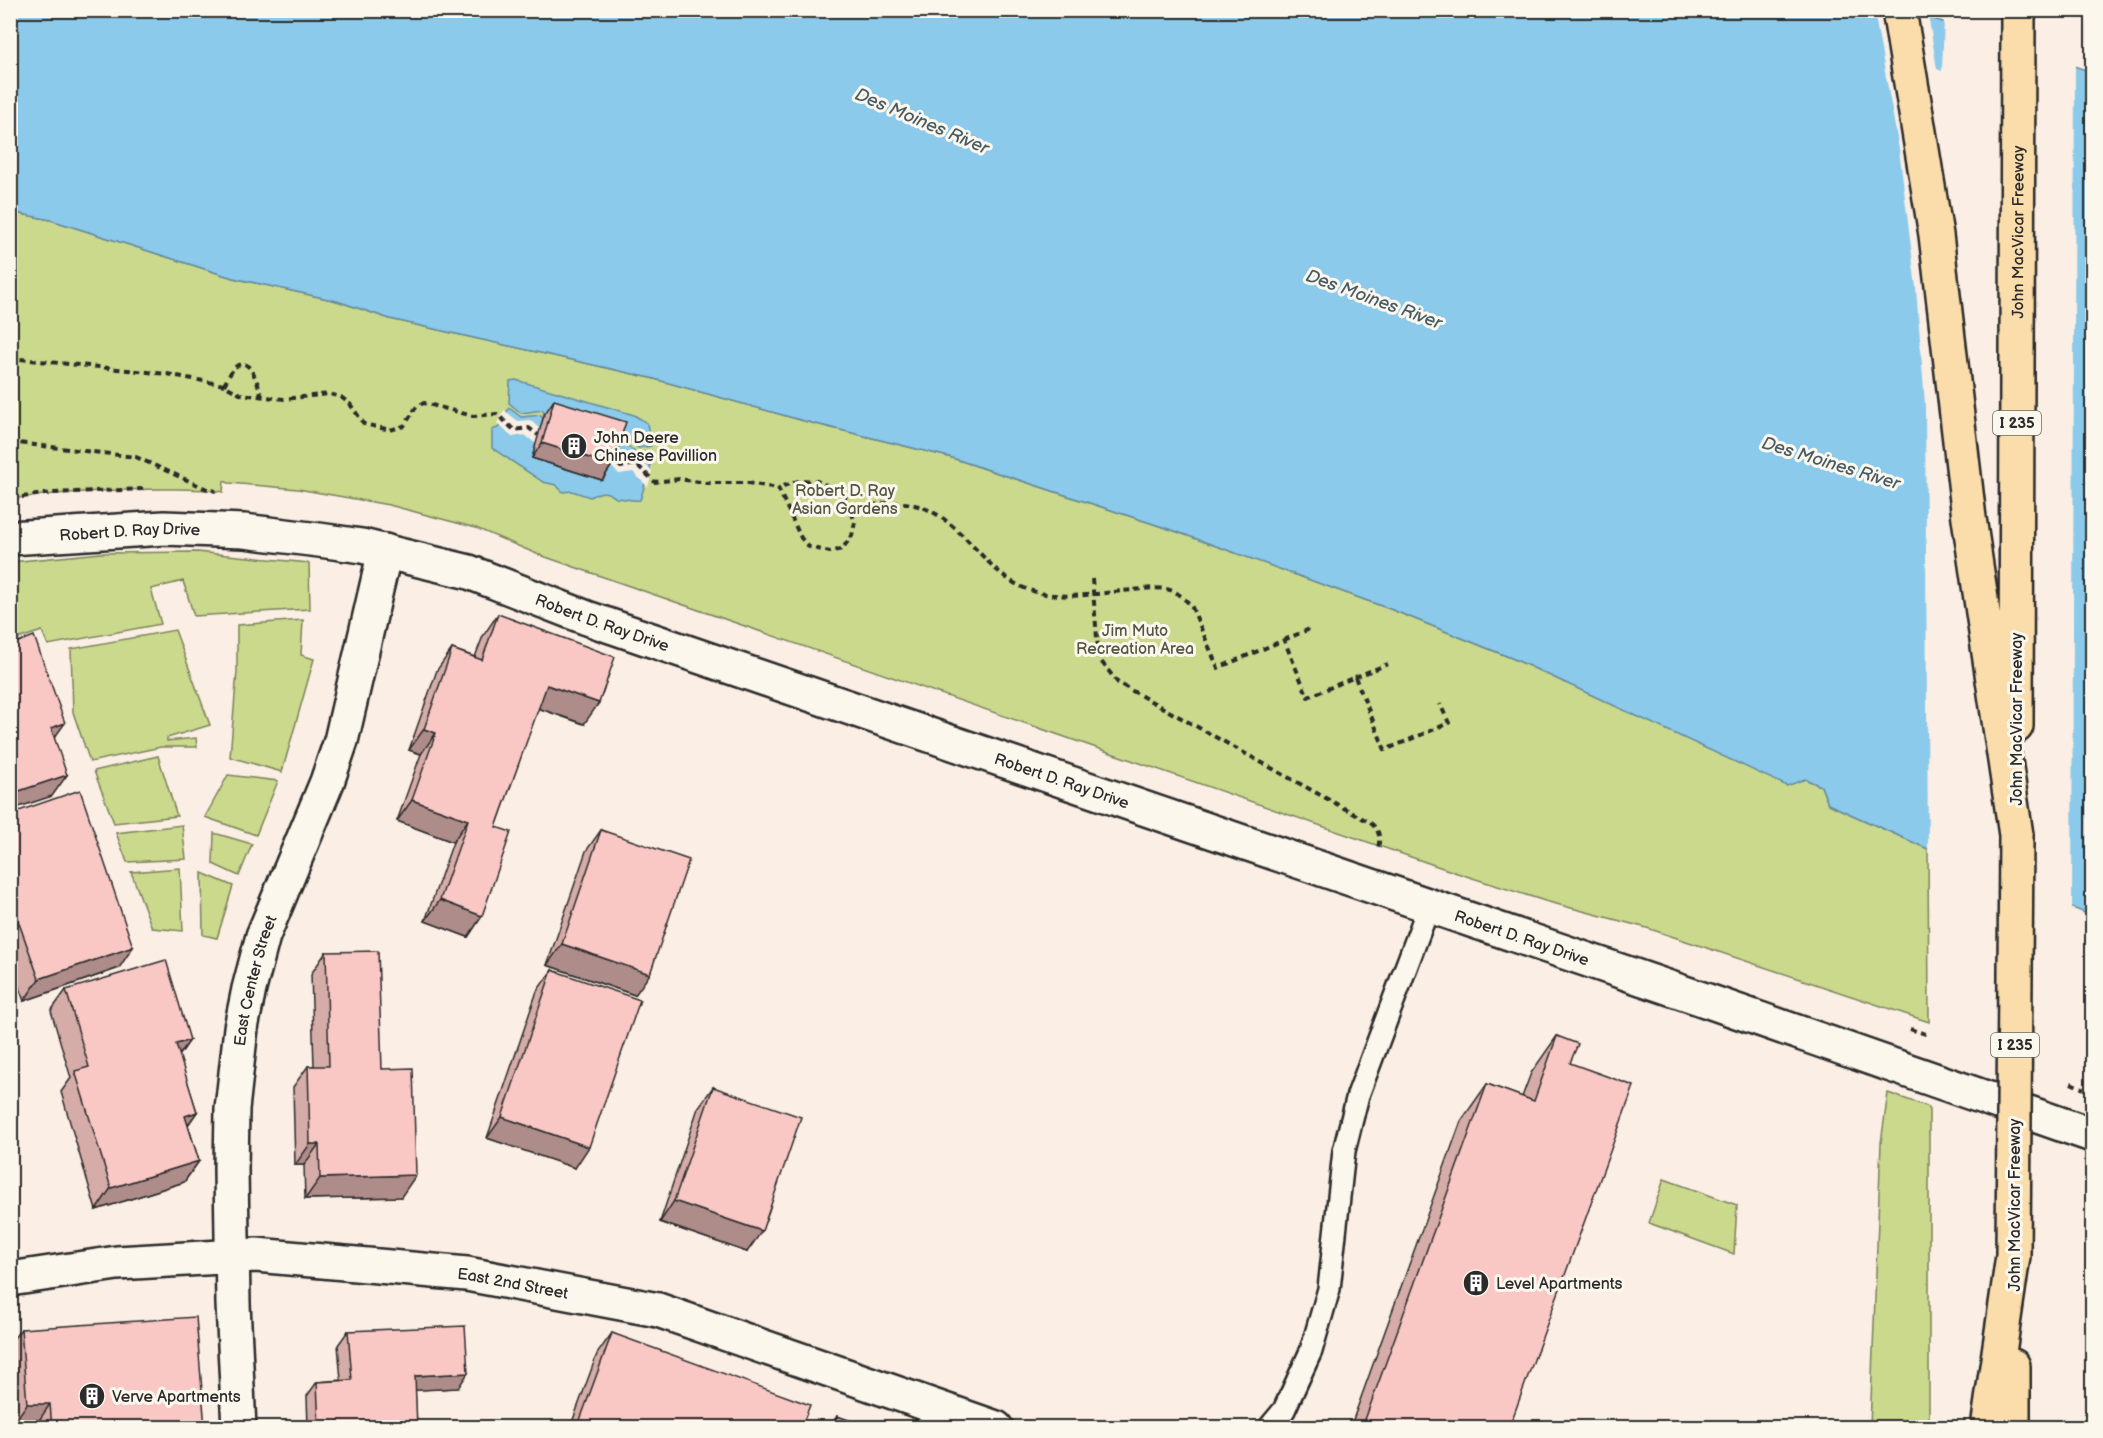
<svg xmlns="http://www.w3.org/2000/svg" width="2103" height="1438" font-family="'Balsamiq Sans',sans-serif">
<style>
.green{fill:#cad98c;stroke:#7a825c;stroke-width:1.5}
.water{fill:#8bcaeb;stroke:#658a9e;stroke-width:1.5}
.pier{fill:#fbeee4}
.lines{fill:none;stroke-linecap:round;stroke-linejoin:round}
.lane-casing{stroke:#2b2b2b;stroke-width:26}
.street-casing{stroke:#2b2b2b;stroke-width:38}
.highway-casing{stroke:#2b2b2b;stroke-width:38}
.path{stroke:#2b2b2b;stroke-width:4;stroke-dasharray:6 4.5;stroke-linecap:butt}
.lane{stroke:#fbf7ec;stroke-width:21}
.street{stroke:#fbf7ec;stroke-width:33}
.highway{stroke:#faddab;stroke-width:33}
.highway-bridge-casing{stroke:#2b2b2b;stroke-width:38;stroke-linecap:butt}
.highway-bridge{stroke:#faddab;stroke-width:33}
.wall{fill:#d6aca9;stroke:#2b2b2b;stroke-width:1.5}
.shaded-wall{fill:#ae8c8a;stroke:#2b2b2b;stroke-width:1.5}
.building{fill:#f9c8c5;stroke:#2b2b2b;stroke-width:1.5}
.labels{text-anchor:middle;stroke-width:6;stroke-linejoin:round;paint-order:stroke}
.shield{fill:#fbf7ec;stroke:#696865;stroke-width:1.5}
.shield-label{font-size:15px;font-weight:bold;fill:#2b2b2b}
.street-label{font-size:16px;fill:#2b2b2b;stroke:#fbf7ec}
.poi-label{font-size:16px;fill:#2b2b2b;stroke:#fbf7ec;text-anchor:start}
.park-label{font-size:16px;fill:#535643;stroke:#fbf7ec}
.water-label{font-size:18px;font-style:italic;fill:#485b65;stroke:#fbf7ec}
</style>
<rect width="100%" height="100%" fill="#fbeee4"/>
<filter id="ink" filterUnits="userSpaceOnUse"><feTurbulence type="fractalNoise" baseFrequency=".0167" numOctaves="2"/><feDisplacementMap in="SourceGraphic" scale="12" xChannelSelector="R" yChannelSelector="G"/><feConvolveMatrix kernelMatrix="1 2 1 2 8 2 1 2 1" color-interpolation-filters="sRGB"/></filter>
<g filter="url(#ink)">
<path class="green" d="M11,212l40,8 182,58 104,23 53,18 261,59 153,43 145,36 223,73 218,79 124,50 273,126 18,-6 16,7 7,18 100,45 1,173 -282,-94 -102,-27 -85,-27 -923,-320 -61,-26 -87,-23 -91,-16 -69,-6 -5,-2 -1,11c-21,-4 -43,-3 -64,-3 -50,1 -99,3 -148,10z
M197,552l112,11 1,46 -116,7 -11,-35 -32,8 10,35 -113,21 -6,-14 -31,10v-79l90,-9z
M303,620l-2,35 13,4 -32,113 -52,-15 7,-86v-46z
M175,630l35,95 -43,13v3l29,-3 1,9h-36l-71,15 -17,-50 -2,-63z
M158,756l19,60 -63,7 -20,-52z
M228,775l50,6 -22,54 -51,-18z
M182,825l4,34 -59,3 -11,-29z
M214,833l38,11 -13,32 -26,-12z
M180,868l3,63 -31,-3 -21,-56z
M202,873l31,13 -16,52 -14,-3z
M1888,1093l41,14v320h-59l11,-284z
M1664,1179l73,26 -3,49 -85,-31z"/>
<path class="water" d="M1907,10l185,62v844l-164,-67 -100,-45 -7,-18 -16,-7 -18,7 -273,-127 -124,-50 -218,-79 -223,-73 -145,-36 -153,-43 -261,-59 -53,-18 -104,-23 -182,-58 -40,-8 -1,-201z
M516,380l118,35 13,8 4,23 -13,2 -15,-14 -7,2 -72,-21 -1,-5 -22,3 -12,-10 1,-22z
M509,408l12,9 20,-2 2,3 -11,40 70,21 12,-39h7l15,13 15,-2 -1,17 -10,32c-9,1 -15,-2 -24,-2 -10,-8 -15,-7 -26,-1l-18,-6 -9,1 -7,-7 -13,-3 -51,-34v-18l6,-2z"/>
<path class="pier" d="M1917,10l11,4 9,55 5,2 2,-52 131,44 -3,847 -144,-57 -3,-449 -9,-116 -17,-139 -25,-138z
M2090,68l2,1v850l-6,-3z
M504,410l14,11 12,-1 10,9 -4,15 -11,-9 -13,2 -15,-14z
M612,448l12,11 13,-2 15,14 -4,16 -15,-15 -14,2 -12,-11z"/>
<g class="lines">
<defs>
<path id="lane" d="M1269,1428l15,-18 27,-59 18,-62 15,-138 14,-56 71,-189"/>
<g id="street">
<path id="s1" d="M10,538l154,-10 80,3 75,9 43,6 107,26 118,46 1124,384 381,133"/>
<path id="s2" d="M10,1279l107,-16 139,-8 211,19 191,36 338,118"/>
<path id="s3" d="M239,1428l-6,-124 -2,-135 1,-60 9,-81 8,-39 14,-53 64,-154 14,-41 44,-190"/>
</g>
<g id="highway">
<path d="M1899,10l37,225 33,283 47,317"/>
<path id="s4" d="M2016,726l2,-716"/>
<path d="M2013,1366v62"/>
<path d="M1988,1428l25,-172"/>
</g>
</defs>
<use href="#lane" class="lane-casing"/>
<use href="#street" class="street-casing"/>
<use href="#highway" class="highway-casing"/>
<path class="path" d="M10,358l157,16 57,11 16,9 44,5 45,-5 12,3 9,7 14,20 26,6 14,-4 13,-20 7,-3 49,13 24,-2 17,16 15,-2 9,7
M224,385c3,-5 6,-12 10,-17 16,-16 24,18 28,28
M10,442l126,15 71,32 9,2
M611,458l10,9 15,-3 19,18 24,-3 28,4h41l30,5 23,50 8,9 21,5 12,-3 10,-13 3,-14 -9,-24 -11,-9 -18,-8 -16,-1 -23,8
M22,497l30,-4 92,-4
M851,508c19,-2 40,-8 59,-4 53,9 75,76 126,88 30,8 65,1 96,-2 12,-1 29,-4 41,1 7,3 12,9 18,14l27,63 66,-28 24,57 47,-20 30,73 64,-27 -9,-19
M1092,579l6,70 2,11 18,23 251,139c10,7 12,14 9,26
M1284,640l28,-12
M1355,677l33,-13
M1910,1029l19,6
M2071,1083l13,6"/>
<use href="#lane" class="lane"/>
<use href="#street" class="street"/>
<use href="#highway" class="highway"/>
<defs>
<path id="highway-bridge" d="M2013,1256l3,-421"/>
</defs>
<use href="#highway-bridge" class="highway-bridge-casing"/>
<use href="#highway-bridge" class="highway-bridge"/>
</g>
<path class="wall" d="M554,400l58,65 -10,15 -70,-22 12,-43z
M498,614l86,110 -46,-16 -42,119 -14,89 -14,21 -43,-16 28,-79 -56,-21 24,-67 -12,-4 28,-80 15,-21 23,8 8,-21z
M10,814l109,154 -95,33 -14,-39z
M601,830l34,165 -88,-30 39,-114z
M326,952l56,117 19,128 -96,2 -1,-34h-9l-2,-78 15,-21h6l-3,-92z
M552,970l23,198 -88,-30 50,-147z
M66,990l124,50 -11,16 18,56 -9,13 11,36 -15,21 -88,28 -35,-118 10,-14 -20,-67z
M1557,1036l13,27 -61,365h-159l111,-307 26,-37 35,13 9,-24z
M713,1087l34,165 -87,-30 38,-114z
M21,1329l184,99h-195v-85z
M348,1331l110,57 -43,2 2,38h-109l-1,-32 10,-14 24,-2 -3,-35z
M612,1333l189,95h-231l27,-74z
M837,1416l34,12h-42z"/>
<path class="shaded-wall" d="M542,443l70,22 -10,15 -70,-22z
M547,685l52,18 -15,21 -52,-18z
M65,723l-15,21 1,-16z
M424,729l12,4 -15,21 -12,-4z
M67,775l-15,21 -42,14v-16z
M412,800l56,20 -15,22 -56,-21z
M440,900l42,16 -14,21 -43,-16z
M562,944l88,30 -15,21 -88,-30z
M133,947l-14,21 -95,33 15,-22z
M190,1040l-15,21 1,-17z
M197,1112l-15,21 3,-17z
M502,1117l87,30 -14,21 -88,-30z
M310,1144h9l-15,21h-9z
M199,1161l-15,21 -88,28 15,-22z
M416,1175l-15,22 -96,2 15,-21z
M674,1201l88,30 -15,21 -87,-30z
M468,1373l-10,15 -54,3 11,-15z
M27,1404h23l-16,24h-24z
M580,1420l21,8h-27z"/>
<path class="building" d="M554,400l72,22 -14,43 -70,-22z
M498,614l117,43 -16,46 -52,-18 -51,142 15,5 -29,84 -42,-16 28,-80 -56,-20 24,-67 -12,-4 28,-80 30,11z
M34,636l31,87 -14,5 16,47 -57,19v-149z
M80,790l53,157 -94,32 -29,-81v-84z
M601,830l88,30 -39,114 -88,-30z
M378,951l4,118 31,-1 3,107 -96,3 -1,-34h-9l-2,-78h21l-3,-114z
M166,960l24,80 -14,4 21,68 -12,4 14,45 -88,27 -36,-117 14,-4 -23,-77z
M552,970l88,30 -51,147 -87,-30z
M1557,1036l21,8 -8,19 64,23 -125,342h-147l125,-344 47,17z
M713,1087l88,30 -39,114 -88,-30z
M196,1317l9,111h-153l-2,-24h-23l-6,-75z
M465,1326l3,47 -53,3 2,52h-98l-2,-46 35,-2 -4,-49z
M612,1333l198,72 -9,23h-200l-21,-8z
M837,1416l34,12h-38z"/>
</g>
<defs>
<symbol id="building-disc" viewBox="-11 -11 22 22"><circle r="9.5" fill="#2b2b2b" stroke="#fbf7ec"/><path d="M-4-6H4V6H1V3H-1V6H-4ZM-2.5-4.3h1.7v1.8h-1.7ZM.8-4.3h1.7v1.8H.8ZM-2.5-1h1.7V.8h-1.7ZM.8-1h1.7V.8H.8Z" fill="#fff"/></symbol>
</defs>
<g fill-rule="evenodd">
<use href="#building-disc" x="559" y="431" width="30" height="30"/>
<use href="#building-disc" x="1461" y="1268" width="30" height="30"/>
<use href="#building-disc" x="77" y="1381" width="30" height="30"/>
</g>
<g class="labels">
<g class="shield">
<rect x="1993" y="411" width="48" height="24" rx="4.5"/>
<rect x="1991" y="1033" width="48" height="24" rx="4.5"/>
</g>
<g class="shield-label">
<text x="2017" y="428">I 235</text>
<text x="2015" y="1050">I 235</text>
</g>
<g class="street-label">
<text dy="6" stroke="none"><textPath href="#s4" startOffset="494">John MacVicar Freeway</textPath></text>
<text dy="6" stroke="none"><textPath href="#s1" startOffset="120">Robert D. Ray Drive</textPath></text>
<text dy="6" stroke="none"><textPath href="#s1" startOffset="606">Robert D. Ray Drive</textPath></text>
<text transform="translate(2016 719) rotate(-90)" y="6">John MacVicar Freeway</text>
<text dy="6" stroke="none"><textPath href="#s1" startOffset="1092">Robert D. Ray Drive</textPath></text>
<text dy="6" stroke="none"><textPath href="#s1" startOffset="1578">Robert D. Ray Drive</textPath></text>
<text dy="6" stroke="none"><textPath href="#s3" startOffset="450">East Center Street</textPath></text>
<text transform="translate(2014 1205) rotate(-90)" y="6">John MacVicar Freeway</text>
<text dy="6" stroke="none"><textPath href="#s2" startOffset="506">East 2nd Street</textPath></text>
</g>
<g class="poi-label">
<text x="594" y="443">John Deere<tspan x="594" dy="18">Chinese Pavillion</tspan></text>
<text x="1496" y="1289">Level Apartments</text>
<text x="112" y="1402">Verve Apartments</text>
</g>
<g class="park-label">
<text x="845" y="496">Robert D. Ray<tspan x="845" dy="18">Asian Gardens</tspan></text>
<text x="1135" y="636">Jim Muto<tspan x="1135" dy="18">Recreation Area</tspan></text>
</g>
<g class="water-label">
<text transform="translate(922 121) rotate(23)" y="6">Des Moines River</text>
<text transform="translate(1374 299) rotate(20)" y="6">Des Moines River</text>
<text transform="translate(1831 463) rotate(17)" y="6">Des Moines River</text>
</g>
</g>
<rect width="2103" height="1438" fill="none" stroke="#fbf7ec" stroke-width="36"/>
<rect x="18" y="18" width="2067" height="1402" fill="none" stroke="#2b2b2b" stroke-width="2" filter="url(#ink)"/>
</svg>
